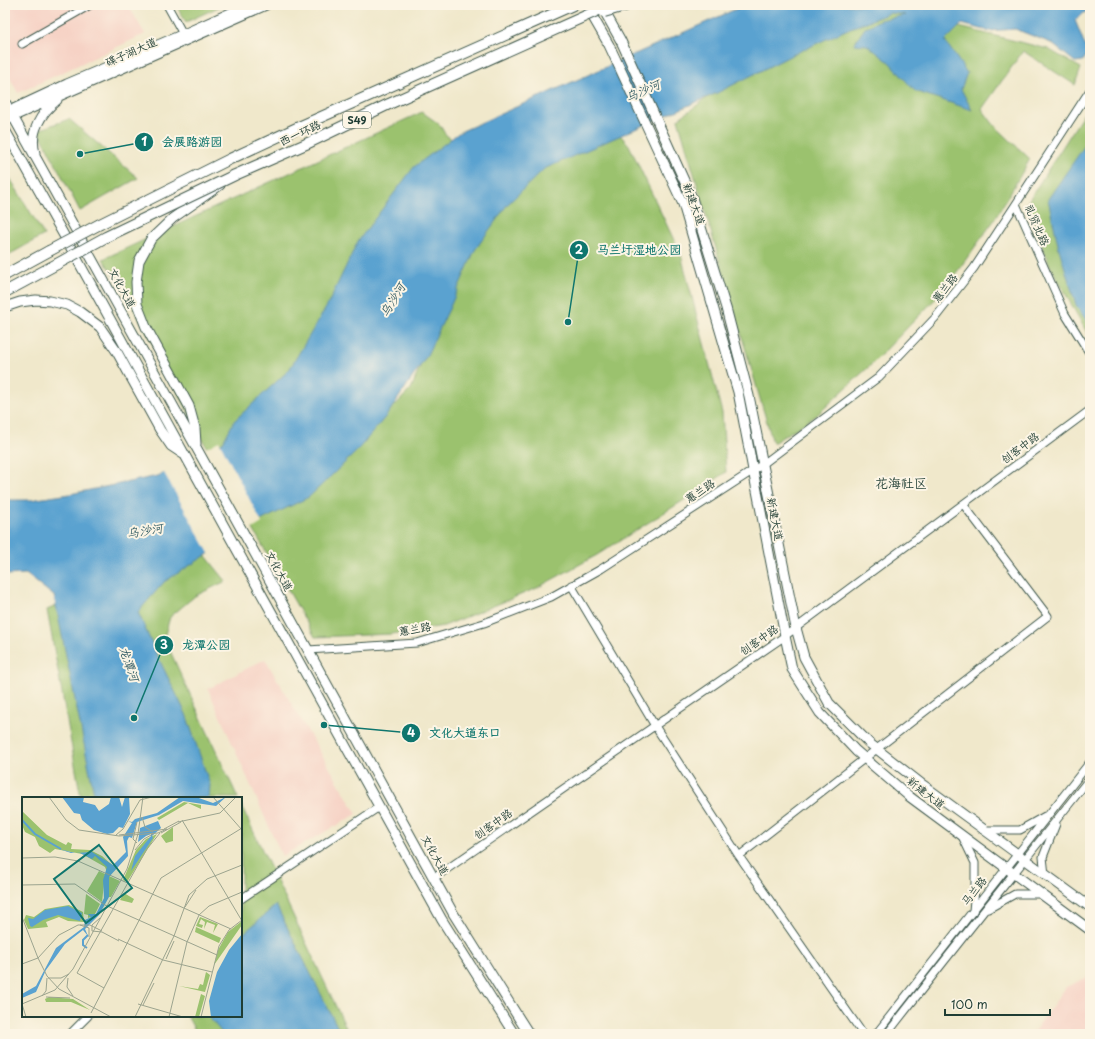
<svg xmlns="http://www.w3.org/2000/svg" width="1095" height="1039" font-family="'Playpen Sans','LXGW WenKai TC',sans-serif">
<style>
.built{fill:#f6d2c5}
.green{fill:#9bc26e;stroke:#5d8051}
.water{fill:#5aa2d0;stroke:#3c7082}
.pier{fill:#f0e8cb}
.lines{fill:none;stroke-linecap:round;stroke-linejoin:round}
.minor-casing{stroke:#3e574b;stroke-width:9}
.major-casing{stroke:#3e574b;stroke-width:11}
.highway-casing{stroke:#3e574b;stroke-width:12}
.minor{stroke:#fff;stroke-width:7}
.major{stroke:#fff;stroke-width:9}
.highway{stroke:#fff;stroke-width:10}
.highway-bridge-casing{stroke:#3e574b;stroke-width:12;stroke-linecap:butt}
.highway-bridge{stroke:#fff;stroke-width:10}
.labels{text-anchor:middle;stroke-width:4;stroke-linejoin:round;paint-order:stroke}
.shield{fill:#fcf5e5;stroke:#617469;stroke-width:1}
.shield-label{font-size:10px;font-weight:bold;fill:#1f3d34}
.street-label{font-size:11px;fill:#1f3d34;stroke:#fcf5e5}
.water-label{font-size:12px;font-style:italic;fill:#315b63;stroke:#fcf5e5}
.quarter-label{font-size:13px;fill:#1f3d34;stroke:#fcf5e5}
.inset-river{fill:none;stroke:#5aa2d0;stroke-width:2}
.inset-road{fill:none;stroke:#9ca48f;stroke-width:1}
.view{fill:#0f766e;fill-opacity:0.15;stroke:#0f766e;stroke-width:2}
.inset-edge{fill:none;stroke:#1f3d34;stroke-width:2}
.leader{fill:none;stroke:#0f766e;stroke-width:1.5}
.callout-dot{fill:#0f766e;stroke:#fcf5e5;stroke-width:1.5}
.mark-label{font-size:12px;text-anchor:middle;font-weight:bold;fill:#fff}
.callout-label{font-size:12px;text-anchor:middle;font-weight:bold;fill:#0f766e;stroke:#fcf5e5;stroke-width:4;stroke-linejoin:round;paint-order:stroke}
</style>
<rect width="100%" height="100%" fill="#fcf5e5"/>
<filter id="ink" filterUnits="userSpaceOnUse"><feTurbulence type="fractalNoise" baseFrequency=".025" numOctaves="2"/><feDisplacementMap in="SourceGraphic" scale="8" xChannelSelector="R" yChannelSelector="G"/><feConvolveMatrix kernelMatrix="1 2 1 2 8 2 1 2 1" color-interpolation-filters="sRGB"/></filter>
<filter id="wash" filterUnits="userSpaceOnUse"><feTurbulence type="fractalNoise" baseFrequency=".012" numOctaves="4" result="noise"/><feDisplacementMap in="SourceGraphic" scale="16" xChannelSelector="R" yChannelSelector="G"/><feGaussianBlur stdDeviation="0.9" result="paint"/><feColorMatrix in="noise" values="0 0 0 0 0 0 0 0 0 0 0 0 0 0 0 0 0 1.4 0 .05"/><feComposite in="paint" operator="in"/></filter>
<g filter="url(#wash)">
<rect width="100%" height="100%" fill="#f0e8cb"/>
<path class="built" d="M5,5h123l17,29 -127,59 -13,-24z
M265,659l92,155 -75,42 -74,-167z
M1090,976v58h-56l-1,-1 33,-46z"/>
<path class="green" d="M176,5h47l-37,17z
M897,7l58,19 93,23 33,19 -6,17 -52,-34 -41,58 12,16 36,34 -37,63 -50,69 -68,70 -59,55 -43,27 -95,-324 55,-40 101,-55z
M1090,104v234l-41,-74 -22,-61z
M422,112l17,12 7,11 10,8 -121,178 -124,135 -79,-152 -29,-45z
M69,119l69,59 -58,33 -42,-81z
M613,127l16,18 52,110 41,158 4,59 -18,13 -111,70 -62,34 -91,37 -52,8 -77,3 -65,-113 85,-57 76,-78 58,-143 43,-60z
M5,170l39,65 -39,22z
M198,546l28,35 -31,15 -25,21 -6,21 74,160h-157l-34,-188z
M241,805l108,229h-152l-10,-18h54z"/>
<path class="water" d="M745,5h345v6l-2,-1 -13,10 13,33 -5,8 -8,1 -24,-19 -36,-14 -26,2 -27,-7 -17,17 22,32 -6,16 11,21 -57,-19 -26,-29 -22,-17 -13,-1 11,-16 15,-8 26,-5 -16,-2 -42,16 -58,27 -73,37 -173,76 -37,36 -32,45 -25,57 -24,50 -39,58 -32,38 -46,44 -49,24 -96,61 -26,30 18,41 30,61 24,71 -1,13h-114l-41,-202 -28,-22 -21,1v-75h25l40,-6 88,-18 65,-34 11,-21 55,-51 38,-64 31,-65 56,-74 46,-35z
M1090,138v188l-14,-21 -17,-56 -11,-50z
M276,905l65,129h-118l-15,-18h33v-81l2,-1z"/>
<path class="pier" d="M219,441l43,82 -52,32 -47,-84z"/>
</g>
<g filter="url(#ink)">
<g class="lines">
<defs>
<path id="minor" d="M167,5l16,29
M22,44l68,-39
M1090,90l-74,114 49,110 25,40
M571,585l84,141 84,130 309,-240 -85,-112
M308,650l109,-7 67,-20 67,-26 50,-28 162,-105 116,-87 56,-59 39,-50 42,-64
M983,830h37l25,-14
M962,836l13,27v25l-2,23
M739,856l124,178
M1045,875l-2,-18 13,-33
M434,878l351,-242 305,-226
M241,899l138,-92
M988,909l27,-15h27
M70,1034l18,-18
M876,1034l214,-272
M887,1034c67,-86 135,-171 203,-256"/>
<path id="major" d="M586,5l23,40 74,159 55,188 47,244 7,33 28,44 36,38 54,46 180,133
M602,7l19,34 71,157 34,110 23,88 47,232 8,29 25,46 40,40 54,42 167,122
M5,102l243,439 205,372 67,107 9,14
M5,113l62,-29 119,-51 62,-28
M5,120l261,-115
M5,130l66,118 165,300 206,372 72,114
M35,153c-6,-21 6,-40 22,-53
M5,307l15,-5 16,-2 14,1 17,4 13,7 20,15 17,25 43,78 11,16 12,8
M196,444l-1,-16 -6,-22 -43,-79 -9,-23 -1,-22 3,-21 12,-22 22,-21 47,-33"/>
<path id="highway" d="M100,224l130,-65 71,-33 272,-121
M5,275l44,-24
M5,292l52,-28"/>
</defs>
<use href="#minor" class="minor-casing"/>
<use href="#major" class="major-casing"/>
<use href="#highway" class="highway-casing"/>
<use href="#minor" class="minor"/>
<use href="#major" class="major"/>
<use href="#highway" class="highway"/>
<defs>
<path id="highway-bridge" d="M604,12l24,-7
M49,251l51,-27
M57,264l49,-27 129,-62 71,-31 83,-40 221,-99"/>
</defs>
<use href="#highway-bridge" class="highway-bridge-casing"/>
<use href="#highway-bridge" class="highway-bridge"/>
</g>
</g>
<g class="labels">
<rect class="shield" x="343" y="112" width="28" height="16" rx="3"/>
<g class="shield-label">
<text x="357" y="124">S49</text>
</g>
<g class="street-label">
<text transform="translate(131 52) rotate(-24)" y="4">碟子湖大道</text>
<text transform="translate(300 133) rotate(-25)" y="4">西一环路</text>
<text transform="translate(694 204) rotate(70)" y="4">新建大道</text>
<text transform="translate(1037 225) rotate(66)" y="4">礼贤北路</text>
<text transform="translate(122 288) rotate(61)" y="4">文化大道</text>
<text transform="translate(945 288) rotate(-52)" y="4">蕙兰路</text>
<text transform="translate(1020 448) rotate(-37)" y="4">创客中路</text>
<text transform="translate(700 491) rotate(-34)" y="4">蕙兰路</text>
<text transform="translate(775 519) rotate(79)" y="4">新建大道</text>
<text transform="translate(279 571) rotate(61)" y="4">文化大道</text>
<text transform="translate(415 629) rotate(-10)" y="4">蕙兰路</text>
<text transform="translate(759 640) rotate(-35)" y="4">创客中路</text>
<text transform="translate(926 793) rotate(38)" y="4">新建大道</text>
<text transform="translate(493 824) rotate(-35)" y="4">创客中路</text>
<text transform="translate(435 855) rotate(61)" y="4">文化大道</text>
<text transform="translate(974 891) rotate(-52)" y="4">马兰路</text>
</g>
<g class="water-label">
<text transform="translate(643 91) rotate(-23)" y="4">乌沙河</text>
<text transform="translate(393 300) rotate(-58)" y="4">乌沙河</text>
<text transform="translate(145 531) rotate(-9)" y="4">乌沙河</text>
<text transform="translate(129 664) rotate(71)" y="4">龙潭河</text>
</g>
<g class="quarter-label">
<text x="901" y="488">花海社区</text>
</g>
</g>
<g transform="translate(22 797)">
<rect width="220" height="220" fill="#f0e8cb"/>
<path d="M162,5l17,3v4l-13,-6 -29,17 -2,-2zM0,14l25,24 19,10 2,-3 4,2 -1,5 19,1 12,6 9,8 -4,8 -2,-5 -23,-13 -27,-5 -5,4 -11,-7 -4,-9 -10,-5 -3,-7zM151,30v14l-7,2 -5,-7zM135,37l-30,48 -4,-2 13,-30 10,-11zM77,74l6,3 -3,28 -15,-11zM87,79l11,5 -9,16h-2zM102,96l10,6 -2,4 -12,-3zM64,97l14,10 -6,12 -9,3 3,-1v-3l-4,-1zM47,108l14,7 1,10 -16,-1 -9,-4 -13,5 2,5 -20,2 -4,-9 2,-5 8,2 11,-8zM178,120l18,7 -5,9 2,-8 -8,-3 -3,7 1,-7 -4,-3 -2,5 4,1 -1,3 -6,-2zM220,124v4l-28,40 4,-15 10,-18zM174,130l25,11 -2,5 -24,-11zM184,175l4,3 -5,17 -26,-6 19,3 2,-5 3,1zM179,197l4,2 -6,21h-4zM27,200l24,2 17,11 -19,-8h-25l-1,-3z" fill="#9bc26e"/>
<path d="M40,0h22l-1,5 12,3 4,6 10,-7 2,-7h8l3,10 3,-10h4l1,17 -7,14 -4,-1 -6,6 -6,1 -13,-4 -12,-10 -2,-6 -6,-1zM158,0h16l17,6 13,-6 -10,9 -33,-5 -24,14 -22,7 -5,16 -3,-1 -2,4 1,15 -19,21v20l-10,18 -14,14 3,7 -5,-6 -18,14 -19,26 -10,22 -14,6v-4l14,-8 20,-38 28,-21 1,-7 6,-3 -3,-3h8l8,-16 -1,-18 4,-13 -12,-11 -3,3 -12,-6h-9l-12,-4 16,4 17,-1 21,13 13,-13 -3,-15 9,-14 -4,-2 4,1 3,-3 22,-6zM136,24l3,7 -9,8 1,2 -22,33 4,-15 16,-20v-2l-5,2 -8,6 2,-14zM46,109l14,7 -2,8 -22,-6 -15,5 -11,7 -2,-1 -2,-8 5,1 12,-9zM220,137v83h-31l-2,-16 8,-29 12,-22z" fill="#5aa2d0"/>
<path class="inset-river" d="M0,23l13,14 26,15M65,151l-4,-3v-5l5,-5"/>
<path class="inset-road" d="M27,0l17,23 13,10 40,6M191,0l29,33M120,20l3,10 8,5M160,23l60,101M156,25l42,-9 16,-16M142,32l15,-8M139,36l20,-11M94,38l7,-6 17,-29 12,-3M97,39l39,-3 9,-4 -48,6M115,46l-4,-4 4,-17M113,53l9,-11 9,-5M0,61l33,-1 23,4 153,68M0,88l53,-1 30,21 112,50M163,110l11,-17M0,120l16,41 21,-23 19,-10h12l12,6M78,121l-8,7v6l10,1 17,9M58,128l9,3v9M96,142l45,21 49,12M144,162l8,-18M0,167l16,-6 9,18 12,13 52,28M26,181h13l8,-4M46,181l-1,9 6,9M82,191l-27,-15 70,-124 13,-16M20,199l4,-5 1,-13M24,200l24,1M0,207l4,13M0,207l33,-14 18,-21 54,-100 11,-35 5,-37M116,207l45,13M121,208l11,-22M69,216l70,-135 81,-50M113,220l39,-81 15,-41 18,-16 35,-14M147,220l18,-75 12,-27 10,-9 33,-14M179,220l18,-71 10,-16 13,-10"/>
<path class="view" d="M77,48l33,43 -46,35 -32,-44z"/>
<rect width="220" height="220" class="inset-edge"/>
</g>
<path class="leader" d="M80 154L144 142M568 322L579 250M134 718L164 645M324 725L411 733"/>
<g class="callout-dot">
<circle cx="80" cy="154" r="4"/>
<circle cx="568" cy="322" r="4"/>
<circle cx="134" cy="718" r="4"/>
<circle cx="324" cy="725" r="4"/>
<circle cx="144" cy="142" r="10"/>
<circle cx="579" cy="250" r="10"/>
<circle cx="164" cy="645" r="10"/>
<circle cx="411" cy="733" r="10"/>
</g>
<g class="mark-label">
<text x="144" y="146">1</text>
<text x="579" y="254">2</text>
<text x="164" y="649">3</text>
<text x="411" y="737">4</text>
</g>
<g class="callout-label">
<text x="192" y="146">会展路游园</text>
<text x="639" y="254">马兰圩湿地公园</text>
<text x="206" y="649">龙潭公园</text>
<text x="465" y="737">文化大道东口</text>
</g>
<rect width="1095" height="1039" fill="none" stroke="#fcf5e5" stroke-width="20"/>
<path d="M945 1009v6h105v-6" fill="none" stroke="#1f3d34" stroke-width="2"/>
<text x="951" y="1009" font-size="12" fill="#1f3d34" stroke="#fcf5e5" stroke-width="3" paint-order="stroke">100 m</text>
</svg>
